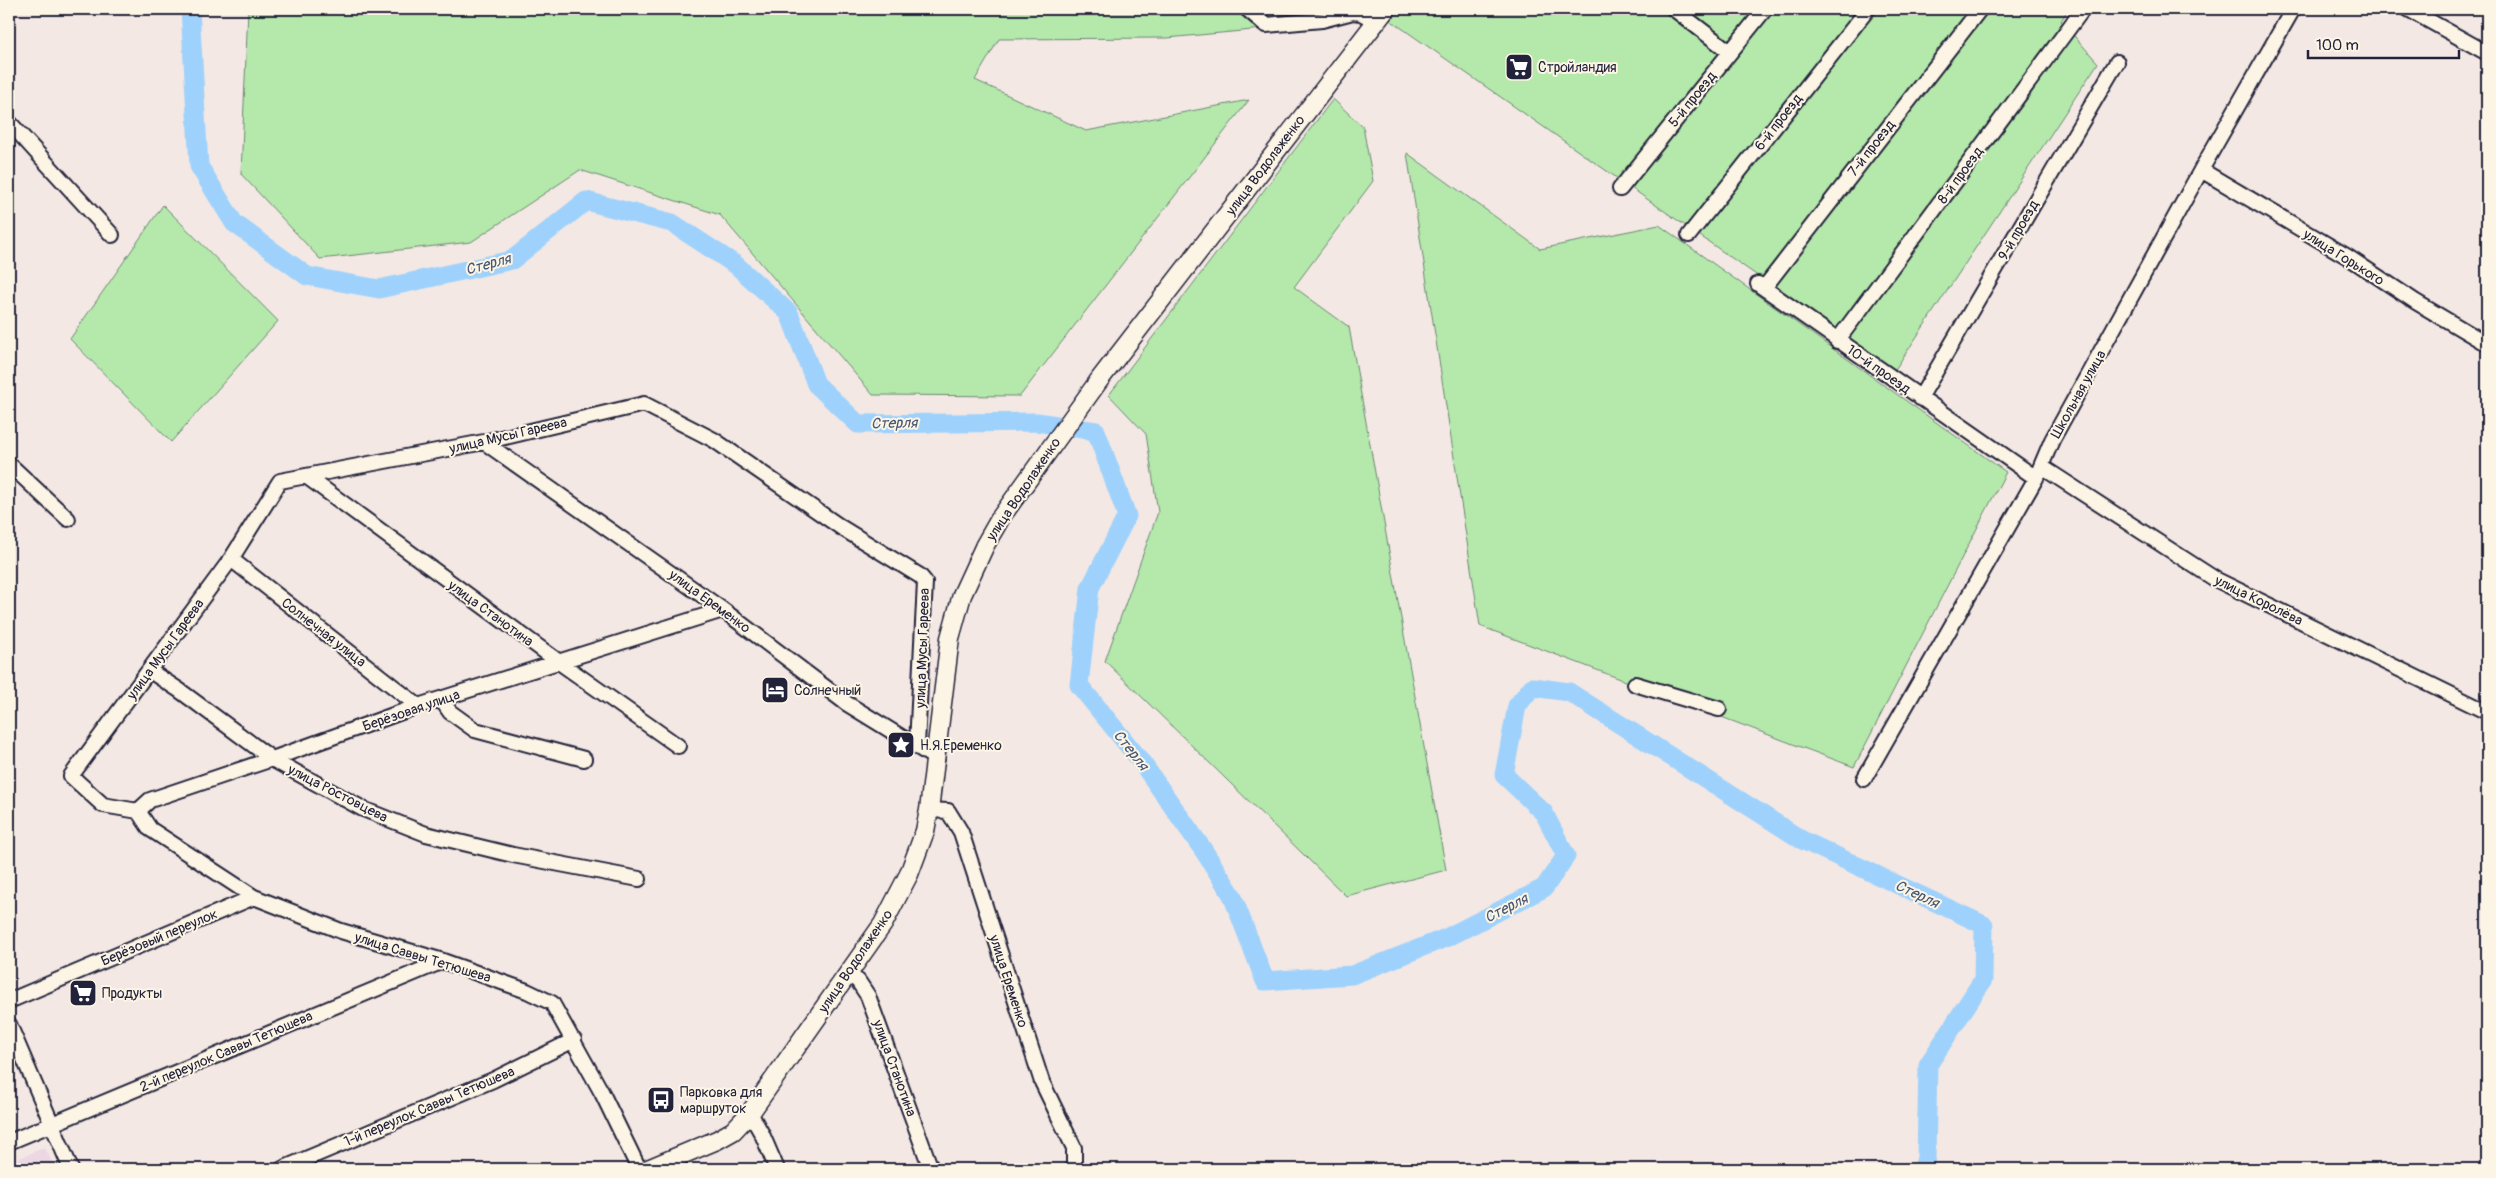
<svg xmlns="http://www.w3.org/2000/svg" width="2496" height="1178" font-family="Pangolin,sans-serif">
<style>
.built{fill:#ebd8e3}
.green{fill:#b4e9ab;stroke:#6b8673}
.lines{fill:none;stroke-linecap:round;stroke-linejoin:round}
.river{stroke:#9ed2fc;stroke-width:19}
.minor-casing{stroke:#22223b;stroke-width:18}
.major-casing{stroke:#22223b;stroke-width:21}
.minor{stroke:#fcf5e5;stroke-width:14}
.major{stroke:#fcf5e5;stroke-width:18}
.labels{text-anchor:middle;stroke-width:4;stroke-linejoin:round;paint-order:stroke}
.poi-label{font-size:14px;fill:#22223b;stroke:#fcf5e5;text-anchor:start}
.street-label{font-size:14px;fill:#22223b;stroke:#fcf5e5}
.water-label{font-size:15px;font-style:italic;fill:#475775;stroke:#fcf5e5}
</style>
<rect width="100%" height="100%" fill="#f4e8e4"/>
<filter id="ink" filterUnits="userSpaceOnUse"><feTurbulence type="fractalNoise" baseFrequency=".02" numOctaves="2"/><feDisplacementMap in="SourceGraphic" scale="10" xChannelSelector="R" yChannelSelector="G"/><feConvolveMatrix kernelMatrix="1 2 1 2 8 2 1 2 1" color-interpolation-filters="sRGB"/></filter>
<g filter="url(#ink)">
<path class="built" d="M45,1147l10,22h-46v-6z"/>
<path class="green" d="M248,9h1090l-10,14 -161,15 -168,1 -24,41 111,51 163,-31 -229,296 -147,-1 -153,-180 -140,-45 -109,72 -151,17 -79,-85z
M1399,9h669l-7,12 37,42 -204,308 -504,-351z
M1333,99l30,28 10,54 -79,106 55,40 97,543 -100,26 -241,-235 53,-149 -12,-78 -37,-39z
M1407,153l133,96 119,-24 347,247 -152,295 -374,-141z
M163,205l115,116 -107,121 -101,-103z"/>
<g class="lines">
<path class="river" d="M190,9l9,157 35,57 73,53 72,13 133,-29 74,-59 86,22 64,42 53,48 27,71 42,40 179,-2 59,9 31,85 -37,72 -11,97 61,75 64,91 28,44 33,86 87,-6 96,-38 96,-49 22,-32 -22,-43 -40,-38 13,-69 15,-19 37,5 233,148 182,85 -1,55 -55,85 -2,93 -3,11"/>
<defs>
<path id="minor" d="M1247,9l19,16 56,-5 31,-8 8,1 15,8
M1674,9l56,43
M2408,9l79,44
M9,122l103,113
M2201,170l147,87 68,45 71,42
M1620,189l145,-180
M1689,235l179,-226
M1758,284l278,194
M1764,288l216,-279
M1837,341l246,-332
M1920,398l197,-336
M484,442l239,168 123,93 91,56
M9,464l59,55
M2042,467l173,112 272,133
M306,476l253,186 119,84
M231,559l187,147
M150,671l29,19 93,69 91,50 63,25 87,21 126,24
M1635,684l84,25
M441,699l9,13 25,18 109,29
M1864,779l172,-301 16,-38 149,-270 92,-161
M929,810l19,1 13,21 81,250 32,66v21
M138,811l-35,-6 -32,-29 160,-217 49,-78 204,-39 160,-38 70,36 128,88 78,48 5,6 -8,163
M138,811l12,18 104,68 87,34 102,30 84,30 25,12 50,90 37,76
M138,811l12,-11 122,-41 146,-53 305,-96
M848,974l10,7 10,15 63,173
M9,1001l245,-104
M9,1024l62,145
M750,1113l12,21 15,35
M9,1142l434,-181
M282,1169l211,-89 81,-40"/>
<path id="major" d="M648,1169l69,-29 16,-9 17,-18 133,-189 26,-50 16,-43 4,-21 21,-172 12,-43 23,-50 16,-28 99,-138 286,-370"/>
</defs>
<use href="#minor" class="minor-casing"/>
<use href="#major" class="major-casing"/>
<use href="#minor" class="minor"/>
<use href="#major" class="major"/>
</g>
</g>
<defs>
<symbol id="supermarket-square" viewBox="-11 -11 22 22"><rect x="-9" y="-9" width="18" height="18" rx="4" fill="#22223b" stroke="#fcf5e5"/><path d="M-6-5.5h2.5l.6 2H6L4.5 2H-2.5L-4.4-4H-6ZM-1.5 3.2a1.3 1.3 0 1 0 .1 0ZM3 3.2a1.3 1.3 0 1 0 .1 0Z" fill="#fff"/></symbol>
<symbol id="hotel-square" viewBox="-11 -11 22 22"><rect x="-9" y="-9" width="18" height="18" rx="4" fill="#22223b" stroke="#fcf5e5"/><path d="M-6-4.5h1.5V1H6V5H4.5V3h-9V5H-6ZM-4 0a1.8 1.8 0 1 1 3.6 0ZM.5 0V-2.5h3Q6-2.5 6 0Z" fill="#fff"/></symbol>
<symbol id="sight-square" viewBox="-11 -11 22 22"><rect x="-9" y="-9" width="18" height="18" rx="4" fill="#22223b" stroke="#fcf5e5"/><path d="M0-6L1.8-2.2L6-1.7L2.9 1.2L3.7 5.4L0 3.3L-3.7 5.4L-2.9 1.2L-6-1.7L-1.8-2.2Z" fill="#fff"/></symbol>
<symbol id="bus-square" viewBox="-11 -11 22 22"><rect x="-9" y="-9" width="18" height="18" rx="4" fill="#22223b" stroke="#fcf5e5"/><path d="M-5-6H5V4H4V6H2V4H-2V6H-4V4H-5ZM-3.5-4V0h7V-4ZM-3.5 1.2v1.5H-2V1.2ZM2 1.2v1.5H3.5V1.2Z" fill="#fff"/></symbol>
</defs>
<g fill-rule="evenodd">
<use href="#supermarket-square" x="1503" y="51" width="32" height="32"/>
<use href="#hotel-square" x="759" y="674" width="32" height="32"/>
<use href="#sight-square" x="885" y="729" width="32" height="32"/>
<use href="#supermarket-square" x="67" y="977" width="32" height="32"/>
<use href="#bus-square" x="645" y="1084" width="32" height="32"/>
</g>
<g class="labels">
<g class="poi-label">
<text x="1538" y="72">Стройландия</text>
<text x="794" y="695">Солнечный</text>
<text x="920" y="750">Н.Я.Еременко</text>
<text x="102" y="998">Продукты</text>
<text x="680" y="1097">Парковка для<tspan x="680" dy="16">маршруток</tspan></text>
</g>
<g class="street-label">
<text transform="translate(1692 99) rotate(-51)" y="5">5-й проезд</text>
<text transform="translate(1778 122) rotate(-52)" y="5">6-й проезд</text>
<text transform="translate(1871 148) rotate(-52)" y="5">7-й проезд</text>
<text transform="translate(1265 165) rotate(-53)" y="5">улица Водолаженко</text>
<text transform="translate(1960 175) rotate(-54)" y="5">8-й проезд</text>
<text transform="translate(2018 230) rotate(-60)" y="5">9-й проезд</text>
<text transform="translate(2344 257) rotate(32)" y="5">улица Горького</text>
<text transform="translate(1879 369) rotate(35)" y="5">10-й проезд</text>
<text transform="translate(2078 394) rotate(-61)" y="5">Школьная улица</text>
<text transform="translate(508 435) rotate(-13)" y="5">улица Мусы Гареева</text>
<text transform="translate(1023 489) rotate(-56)" y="5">улица Водолаженко</text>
<text transform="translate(2259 600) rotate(26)" y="5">улица Королёва</text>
<text transform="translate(710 601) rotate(36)" y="5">улица Еременко</text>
<text transform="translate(491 613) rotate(36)" y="5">улица Станотина</text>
<text transform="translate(324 632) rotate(38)" y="5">Солнечная улица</text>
<text transform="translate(922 648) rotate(-88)" y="5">улица Мусы Гареева</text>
<text transform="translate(165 649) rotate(-54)" y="5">улица Мусы Гареева</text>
<text transform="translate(411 710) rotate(-19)" y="5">Берёзовая улица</text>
<text transform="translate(338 793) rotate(27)" y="5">улица Ростовцева</text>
<text transform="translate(159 937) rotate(-23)" y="5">Берёзовый переулок</text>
<text transform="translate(423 957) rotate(17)" y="5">улица Саввы Тетюшева</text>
<text transform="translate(855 961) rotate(-56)" y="5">улица Водолаженко</text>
<text transform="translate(1009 981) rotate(72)" y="5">улица Еременко</text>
<text transform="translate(226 1051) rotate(-23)" y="5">2-й переулок Саввы Тетюшева</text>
<text transform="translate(895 1068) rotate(70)" y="5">улица Станотина</text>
<text transform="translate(429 1106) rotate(-23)" y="5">1-й переулок Саввы Тетюшева</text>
</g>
<g class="water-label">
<text transform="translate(488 264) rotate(-15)" y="5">Стерля</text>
<text transform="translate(894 423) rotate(-1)" y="5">Стерля</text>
<text transform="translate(1131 750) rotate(52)" y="5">Стерля</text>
<text transform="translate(1917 894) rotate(25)" y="5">Стерля</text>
<text transform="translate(1506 908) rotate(-27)" y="5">Стерля</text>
</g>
</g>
<rect width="2496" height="1178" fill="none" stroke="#fcf5e5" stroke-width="30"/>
<rect x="15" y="15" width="2466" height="1148" fill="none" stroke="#22223b" stroke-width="2" filter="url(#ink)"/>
<path d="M2308 50v8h151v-8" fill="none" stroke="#22223b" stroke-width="2.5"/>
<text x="2316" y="50" font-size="15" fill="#22223b" stroke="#fcf5e5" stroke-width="4" paint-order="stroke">100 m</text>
</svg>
